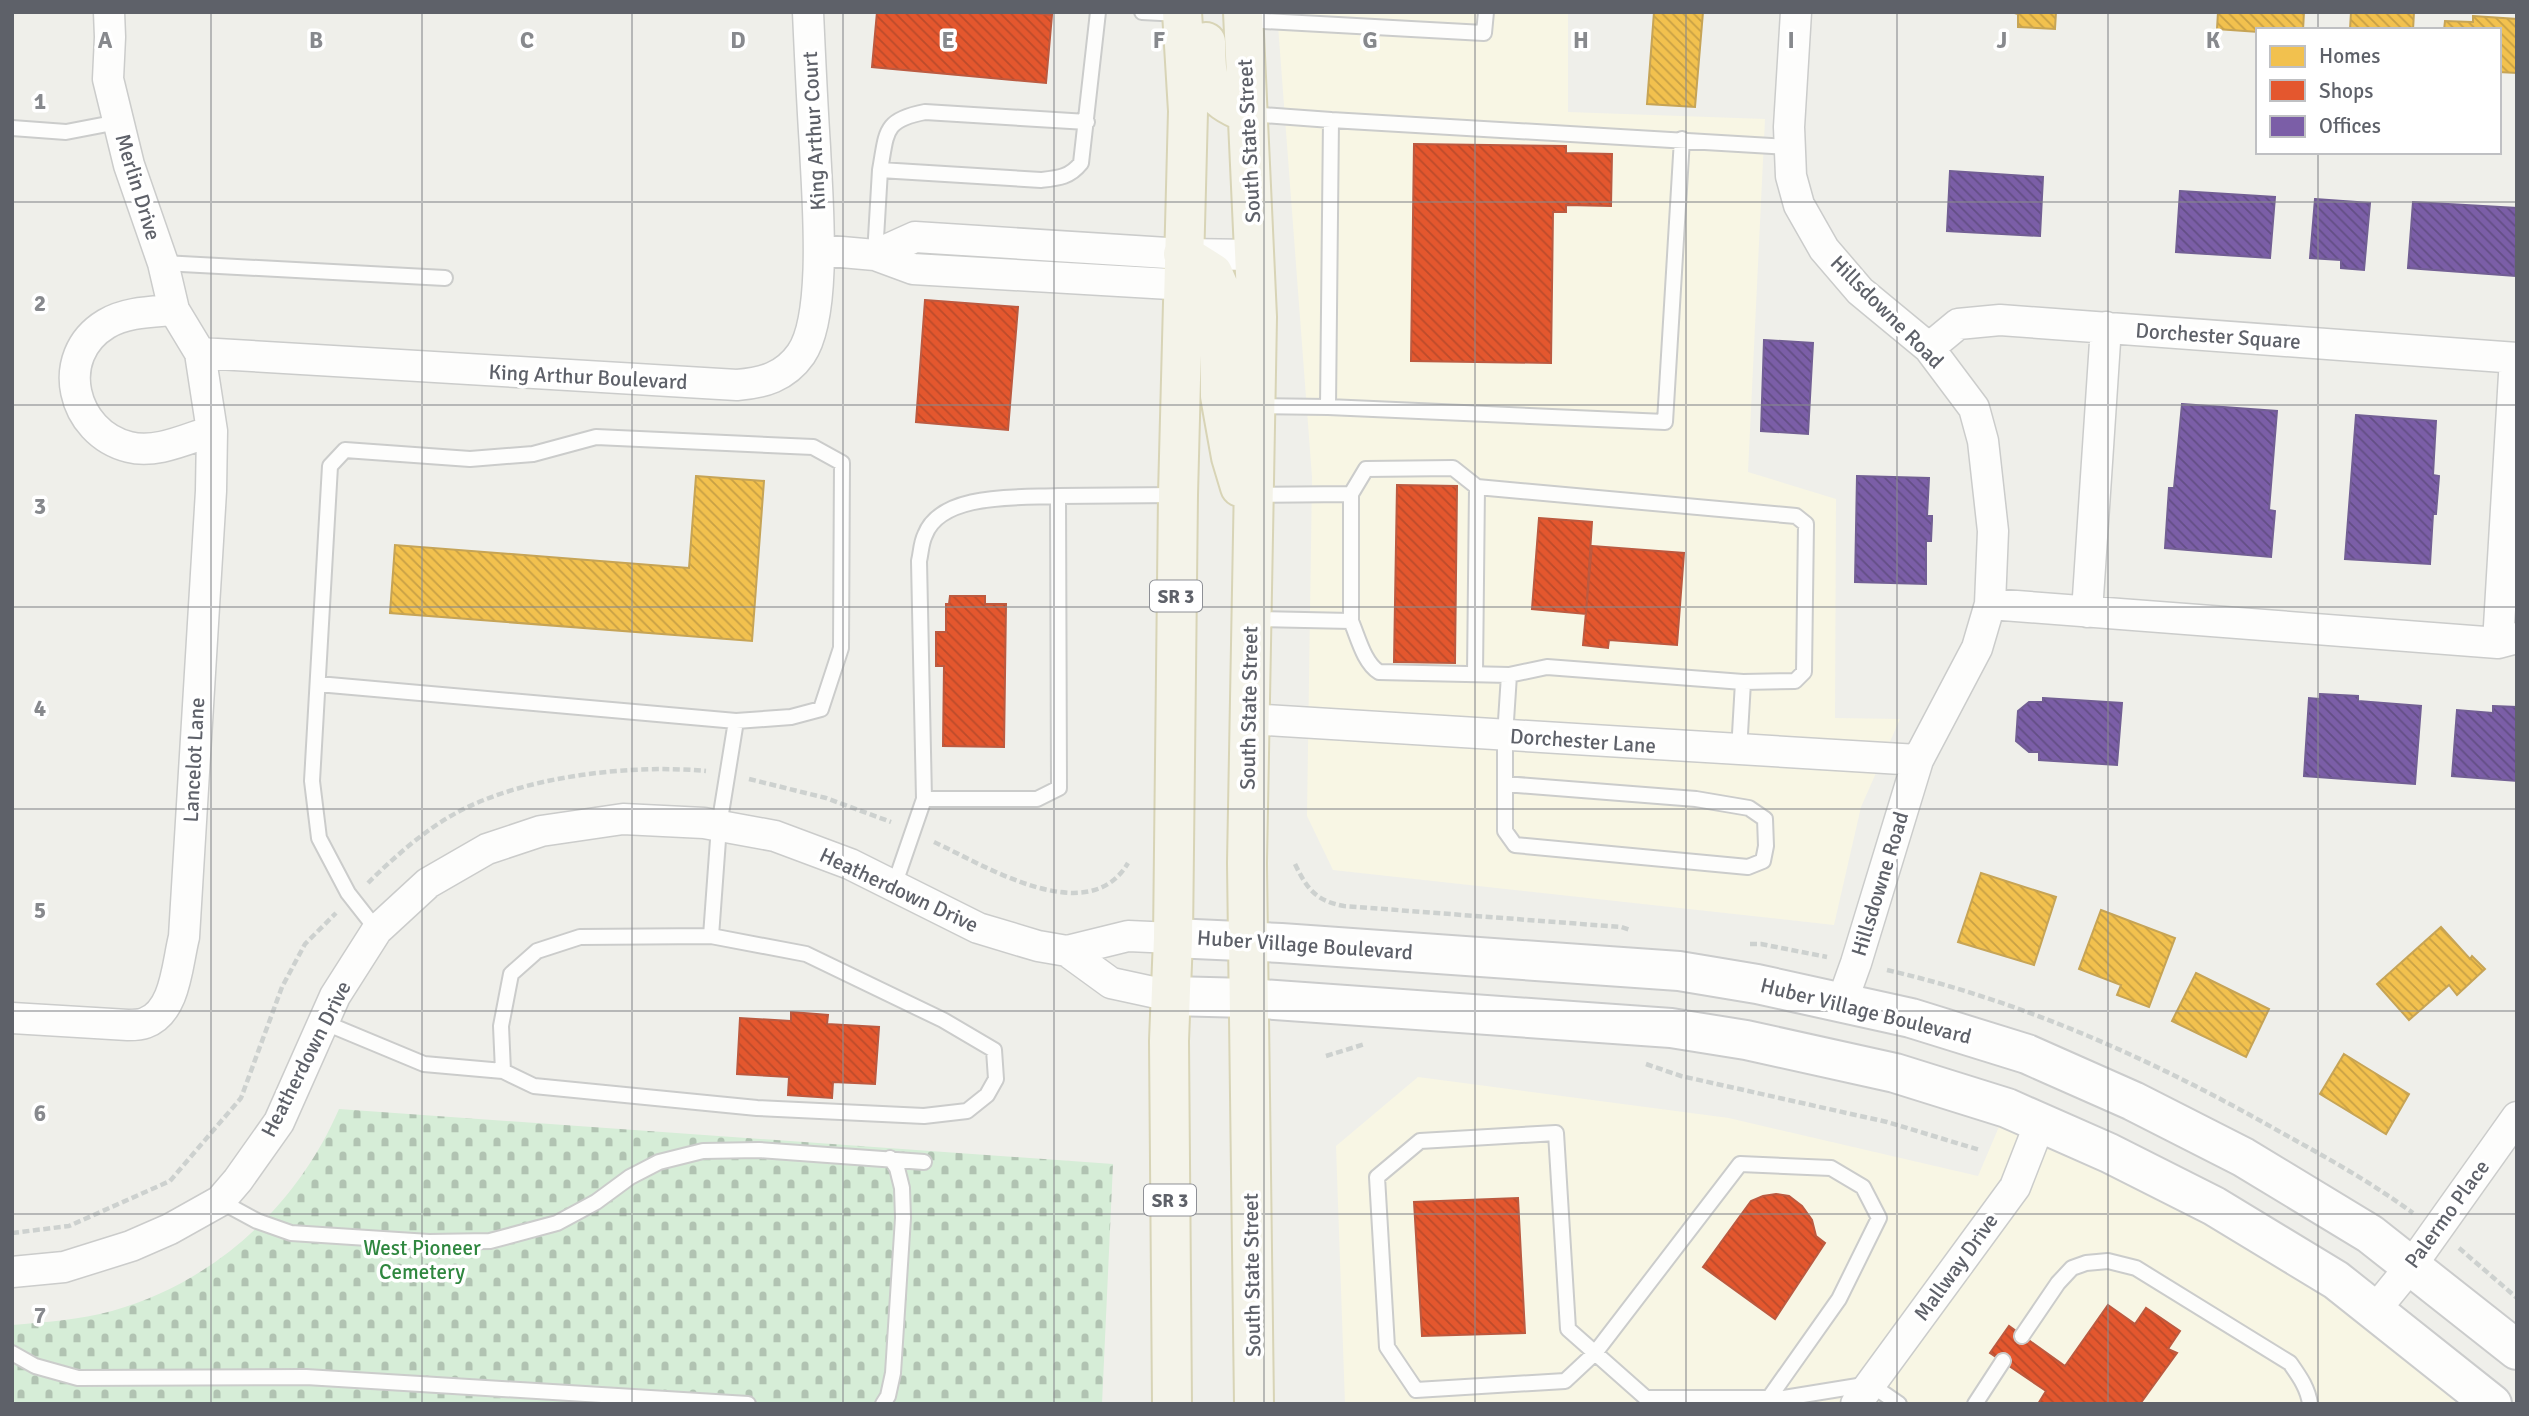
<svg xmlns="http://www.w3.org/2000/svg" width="2529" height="1416" font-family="Signika,sans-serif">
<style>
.commercial{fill:#f8f6e4}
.cemetery{fill:url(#cemetery-stones)}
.homes{fill:url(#homes-back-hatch);stroke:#c6a456;stroke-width:2}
.shops{fill:url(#shops-back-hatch);stroke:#bc5a40;stroke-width:2}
.offices{fill:url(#offices-back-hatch);stroke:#725f94;stroke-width:2}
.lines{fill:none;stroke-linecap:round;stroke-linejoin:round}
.lane-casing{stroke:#cbcccb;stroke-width:18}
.street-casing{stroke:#cbcccb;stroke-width:33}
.secondary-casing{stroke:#cbcccc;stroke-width:42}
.primary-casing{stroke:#d8d4b6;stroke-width:42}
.path{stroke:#cdd1cf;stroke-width:4.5;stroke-dasharray:7 3.5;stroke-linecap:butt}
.lane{stroke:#fdfdfc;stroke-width:14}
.street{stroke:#fdfdfc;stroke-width:30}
.secondary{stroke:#fdfdfc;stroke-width:38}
.primary{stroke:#f4f3e9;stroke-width:38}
.grid{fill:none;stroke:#87898d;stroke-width:2;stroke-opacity:0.55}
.labels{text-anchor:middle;stroke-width:7;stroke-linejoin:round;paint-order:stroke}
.shield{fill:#fff;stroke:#8e9096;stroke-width:2}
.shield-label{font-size:19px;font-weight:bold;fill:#5e6169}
.street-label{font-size:21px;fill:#5e6169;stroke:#fff}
.park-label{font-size:21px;fill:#2f873f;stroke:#fff}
.grid-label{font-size:23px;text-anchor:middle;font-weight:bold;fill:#87898d;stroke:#fff;stroke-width:7;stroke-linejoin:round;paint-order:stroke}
</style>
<defs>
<pattern id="cemetery-stones" width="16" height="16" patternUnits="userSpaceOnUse" patternTransform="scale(1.75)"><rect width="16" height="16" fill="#d6edd7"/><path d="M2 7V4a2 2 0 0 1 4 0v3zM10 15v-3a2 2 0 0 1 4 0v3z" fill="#b1c3b2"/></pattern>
<pattern id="homes-back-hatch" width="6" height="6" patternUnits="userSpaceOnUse" patternTransform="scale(1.75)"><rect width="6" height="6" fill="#f2c14e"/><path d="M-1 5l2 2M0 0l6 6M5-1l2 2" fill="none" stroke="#c7a045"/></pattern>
<pattern id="shops-back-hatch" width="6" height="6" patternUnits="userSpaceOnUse" patternTransform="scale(1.75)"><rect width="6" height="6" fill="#e4572e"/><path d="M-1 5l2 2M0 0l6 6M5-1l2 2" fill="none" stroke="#bc4b2b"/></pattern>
<pattern id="offices-back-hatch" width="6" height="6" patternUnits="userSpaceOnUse" patternTransform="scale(1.75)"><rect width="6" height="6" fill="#7b5ea7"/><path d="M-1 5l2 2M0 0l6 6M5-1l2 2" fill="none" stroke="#634e85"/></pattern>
</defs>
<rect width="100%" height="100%" fill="#efefea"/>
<path class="commercial" d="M1277,12h291v100l197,7 -17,353 88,27 -1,219 65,1 -39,88 -27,118 -501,-55 -26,-54 5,-339z
M1418,1077l311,41 249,58 29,-68 102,45 383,251h-1147l-9,-258z"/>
<path class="cemetery" d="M339,1109l774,55 -11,240h-1090v-79c33,-3 68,-5 100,-14 103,-29 185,-105 227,-202z"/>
<path class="homes" d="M1654,12h49l-8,95 -48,-3z
M2011,12h45l-1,17 -37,-2v-13z
M2218,12h86l-1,18h-45v2l-41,-3z
M2351,12h63l-1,18h-63z
M2473,16l44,3v54l-18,-1v-42h-55l1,-9 28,1z
M696,476l68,5 -12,160 -362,-28 5,-68 294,23z
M1981,873l75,24 -22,68 -76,-23z
M2101,910l74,28 -26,69 -32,-12 4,-10 -42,-16z
M2441,927l29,32 2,-3 13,13 -28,26 -8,-10 -40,35 -32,-36z
M2196,973l73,36 -23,48 -74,-36z
M2344,1054l65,40 -23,40 -66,-40z"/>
<path class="shops" d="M877,12h146l29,3 -6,68 -174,-16z
M1414,144l152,2v7l46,1 -1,52 -45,-1v7h-13l-2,151 -140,-2z
M925,300l93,7 -10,123 -92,-8z
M1397,485l60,1 -2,177 -61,-1z
M1539,518l53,4 -6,92 -54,-5z
M1592,546l92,7 -7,92 -68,-5 -1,8 -25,-3z
M950,596h35v8h21l-2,143 -61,-1 1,-80h-8v-34h10v-28h3z
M791,1012l37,3 -1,9 52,3 -4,57 -42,-2 -1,16 -44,-3 1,-18 -52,-3 3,-56 51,3z
M1776,1194l13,2 13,10 10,14 4,16 9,7 -50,76 -72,-52 48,-66 12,-5z
M1518,1198l7,135 -103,3 -8,-134z
M2108,1305l27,19 11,-16 34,23 -12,18 9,4 -37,51h-102l8,-13 -56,-38 19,-27 56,40z"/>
<path class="offices" d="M1950,171l93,6 -3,59 -93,-5z
M2180,191l95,6 -5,61 -94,-6z
M2315,199l55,4 -6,67 -23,-2v-8l-31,-2z
M2413,202l104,6 -2,68 -107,-8z
M1764,340l49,3 -5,91 -47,-3z
M2182,404l95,7 -8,99 6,1 -4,46 -106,-9 4,-60h5z
M2356,415l80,6 -3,54 6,1 -3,38h-3l-3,50 -85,-5z
M1857,476l72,2 -2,38h5v4l-1,21h-5v43l-71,-2z
M2320,694l38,2v5l63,5 -6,78 -111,-8 5,-78 11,1z
M2043,698l79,5 -5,62 -78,-5v-8h-10l-13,-11 2,-30 11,-9h14z
M2493,706l24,1v74l-65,-5 5,-66 36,3z"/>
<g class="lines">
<defs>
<path id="lane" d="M1142,12l38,2
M1245,20l239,13 2,-21
M1249,114l82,6 -3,287 -72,-1
M1331,120l459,27
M12,128l54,4 52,-10
M880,170c7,-38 3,-50 45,-58l162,10
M875,255l5,-85 161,10c18,-2 29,-3 40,-17l17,-151
M163,263l282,15
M1328,407l337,15 17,-283
M1351,494v127
M1252,619l99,2c7,16 13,42 28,51l130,3 38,-8 196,15 52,-1 9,-9 2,-148 -10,-8 -319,-29 -24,-19 -87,1 -15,25 -96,1
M1475,674l2,-187
M318,684l418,37
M1739,751l4,-69
M1505,784l191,15 53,9 16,11 1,27 -3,15 -15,6 -233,-22 -10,-14v-95l4,-61
M924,799l-5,-238c2,-8 2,-18 6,-26 16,-43 96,-37 133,-39
M894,886l30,-87h113l22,-11 -1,-292 118,-1
M377,930l-29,-37 -29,-55 -7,-57 18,-315 15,-16 125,9 63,-5 63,-17 217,10 29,16 -1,185 -20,61 -30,8 -55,4 -17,105 -8,110
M711,936l95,18 137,66 51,30 2,29 -9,16 -20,16 -43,5 -167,-8 -223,-22 -31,-15 -2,-45 10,-52 26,-23 43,-14z
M323,1022l101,42 79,7
M220,1201l37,20 34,12 138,9 61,-1 67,-18 39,-21 34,-25 29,-15 44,-11 56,-1 165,12
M2022,1336l36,-53 14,-15 14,-5 22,-2 28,7 154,95c9,13 18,25 20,41
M12,1353l23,13 43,12 228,-1 442,27
M1769,1398l70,-99 40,-81 -16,-31 -32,-19 -91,-4 -145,189 -30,28 -149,9 -29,-43 -10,-170 43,-36 136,-8 12,196 78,69h138l86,-14 29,20
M883,1404l5,-8 5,-23 10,-155 -1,-30 -5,-20 -7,-10
M1975,1404l28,-43"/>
<path id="street" d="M1796,12l-7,115 2,49 8,29 25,44 36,42 69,57 45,60 9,33 10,90 -3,73 -13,44 -59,112 -62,203 -14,39
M819,250l56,5 38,14 291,17
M875,255l40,-18 268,17 72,1
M174,310c-23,2 -48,2 -68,14 -53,32 -34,109 23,123 27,7 57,-8 83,-16
M1929,348l29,-24 42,-4 517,38
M200,353l537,32c26,-2 48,-8 64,-31 27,-39 16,-159 14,-207 -3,-45 -5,-90 -7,-135
M1990,604l508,39 19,-5
M2087,612l19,-285
M2498,643l17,-285
M1249,719l669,41
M1067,951l61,-15 45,2
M12,1018l116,7c5,0 12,0 17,-2 31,-11 32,-59 39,-86l27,-446 1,-60 -12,-78 -26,-43 -11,-47 -34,-98 -21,-86 2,-42 -1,-25
M12,1272l52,-5 67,-21 39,-17 50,-28 18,-21 41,-58 56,-126 42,-66 51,-47 59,-34 54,-18 82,-12 81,4 71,13 75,28 128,64 60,18 29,5 44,32 60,13
M2375,1310l36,-44 106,-149
M1856,1404l159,-217 25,-64"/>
<path id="secondary" d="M1173,938l108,5 398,28 78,13 154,34 116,36 106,47 110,56 127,77 147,116
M1171,996l76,2 424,30 75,12 149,33 112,35 102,45 105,53 122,74 156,124"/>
<path id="primary" d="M1243,12l14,305 -10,546 7,541
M1206,42c1,41 0,55 41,71
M1183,254l30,19 6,14 1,109 11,61 9,30
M1172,1404l-3,-363 4,-103 5,-443 10,-384 -6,-99"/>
</defs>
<use href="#lane" class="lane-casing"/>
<use href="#street" class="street-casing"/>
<use href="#secondary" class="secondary-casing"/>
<use href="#primary" class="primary-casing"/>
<path class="path" d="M749,779l77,19 65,24
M934,842c50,23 154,89 194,21
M1295,864c12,25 21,37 49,42l277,21 9,3
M368,883c24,-24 58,-54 88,-70 68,-37 174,-49 250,-42
M1750,944h11l66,13
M1887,970c139,32 271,92 395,163 44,24 90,50 131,80
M1326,1056l39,-12
M1646,1064l35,12 206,46 93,28
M12,1233l57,-7 101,-45 71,-83 41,-111 23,-43 31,-31
M2459,1248l58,50"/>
<use href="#lane" class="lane"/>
<use href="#street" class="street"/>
<use href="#secondary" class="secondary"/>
<use href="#primary" class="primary"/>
</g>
<path class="grid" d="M211,12v1392M422,12v1392M632,12v1392M843,12v1392M1054,12v1392M1264,12v1392M1475,12v1392M1686,12v1392M1897,12v1392M2108,12v1392M2318,12v18M2318,152v1252M12,202h2505M12,405h2505M12,607h2505M12,809h2505M12,1011h2505M12,1214h2505"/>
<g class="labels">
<g class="shield">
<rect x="1150" y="580.5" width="52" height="31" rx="5"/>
<rect x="1144" y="1184.5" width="52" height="31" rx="5"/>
</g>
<g class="shield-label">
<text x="1176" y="603">SR 3</text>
<text x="1170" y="1207">SR 3</text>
</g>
<g class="street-label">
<text transform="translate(814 131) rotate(-93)" y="7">King Arthur Court</text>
<text transform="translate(1249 141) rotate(-93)" y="7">South State Street</text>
<text transform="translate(138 187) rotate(73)" y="7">Merlin Drive</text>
<text transform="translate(1887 312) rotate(45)" y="7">Hillsdowne Road</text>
<text transform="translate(2218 336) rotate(4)" y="7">Dorchester Square</text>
<text transform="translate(588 377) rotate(3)" y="7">King Arthur Boulevard</text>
<text transform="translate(1249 708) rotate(-89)" y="7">South State Street</text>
<text transform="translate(1583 741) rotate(4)" y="7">Dorchester Lane</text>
<text transform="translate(194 760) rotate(-87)" y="7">Lancelot Lane</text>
<text transform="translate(1880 884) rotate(-73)" y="7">Hillsdowne Road</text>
<text transform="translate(899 890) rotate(25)" y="7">Heatherdown Drive</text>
<text transform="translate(1305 945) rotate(4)" y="7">Huber Village Boulevard</text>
<text transform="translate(1866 1011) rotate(14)" y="7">Huber Village Boulevard</text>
<text transform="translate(306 1059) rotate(-63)" y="7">Heatherdown Drive</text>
<text transform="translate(2447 1214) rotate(-54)" y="7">Palermo Place</text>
<text transform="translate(1956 1267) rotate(-54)" y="7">Mallway Drive</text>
<text transform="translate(1252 1275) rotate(-91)" y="7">South State Street</text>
</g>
<g class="park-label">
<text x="422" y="1255">West Pioneer<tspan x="422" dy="24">Cemetery</tspan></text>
</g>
</g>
<g class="grid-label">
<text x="105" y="48">A</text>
<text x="316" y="48">B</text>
<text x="527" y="48">C</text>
<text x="738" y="48">D</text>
<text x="948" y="48">E</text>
<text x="1159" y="48">F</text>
<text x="1370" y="48">G</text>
<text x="1581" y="48">H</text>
<text x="1791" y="48">I</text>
<text x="2002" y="48">J</text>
<text x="2213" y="48">K</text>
<text x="40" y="109">1</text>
<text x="40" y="311">2</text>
<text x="40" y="514">3</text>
<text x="40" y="716">4</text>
<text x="40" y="918">5</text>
<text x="40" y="1121">6</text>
<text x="40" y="1323">7</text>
</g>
<rect width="2529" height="1416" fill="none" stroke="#5e6169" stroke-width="28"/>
<rect x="2256" y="28" width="245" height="126" fill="#ffffff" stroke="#bfc0c3" stroke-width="2"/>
<rect x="2270" y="46" width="35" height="21" fill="#f2c14e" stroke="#bfc0c3" stroke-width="2"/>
<text x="2319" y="63" font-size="21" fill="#5e6169">Homes</text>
<rect x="2270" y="80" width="35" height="21" fill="#e4572e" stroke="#bfc0c3" stroke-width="2"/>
<text x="2319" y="98" font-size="21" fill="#5e6169">Shops</text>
<rect x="2270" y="116" width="35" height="21" fill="#7b5ea7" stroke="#bfc0c3" stroke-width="2"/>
<text x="2319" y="133" font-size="21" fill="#5e6169">Offices</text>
</svg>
